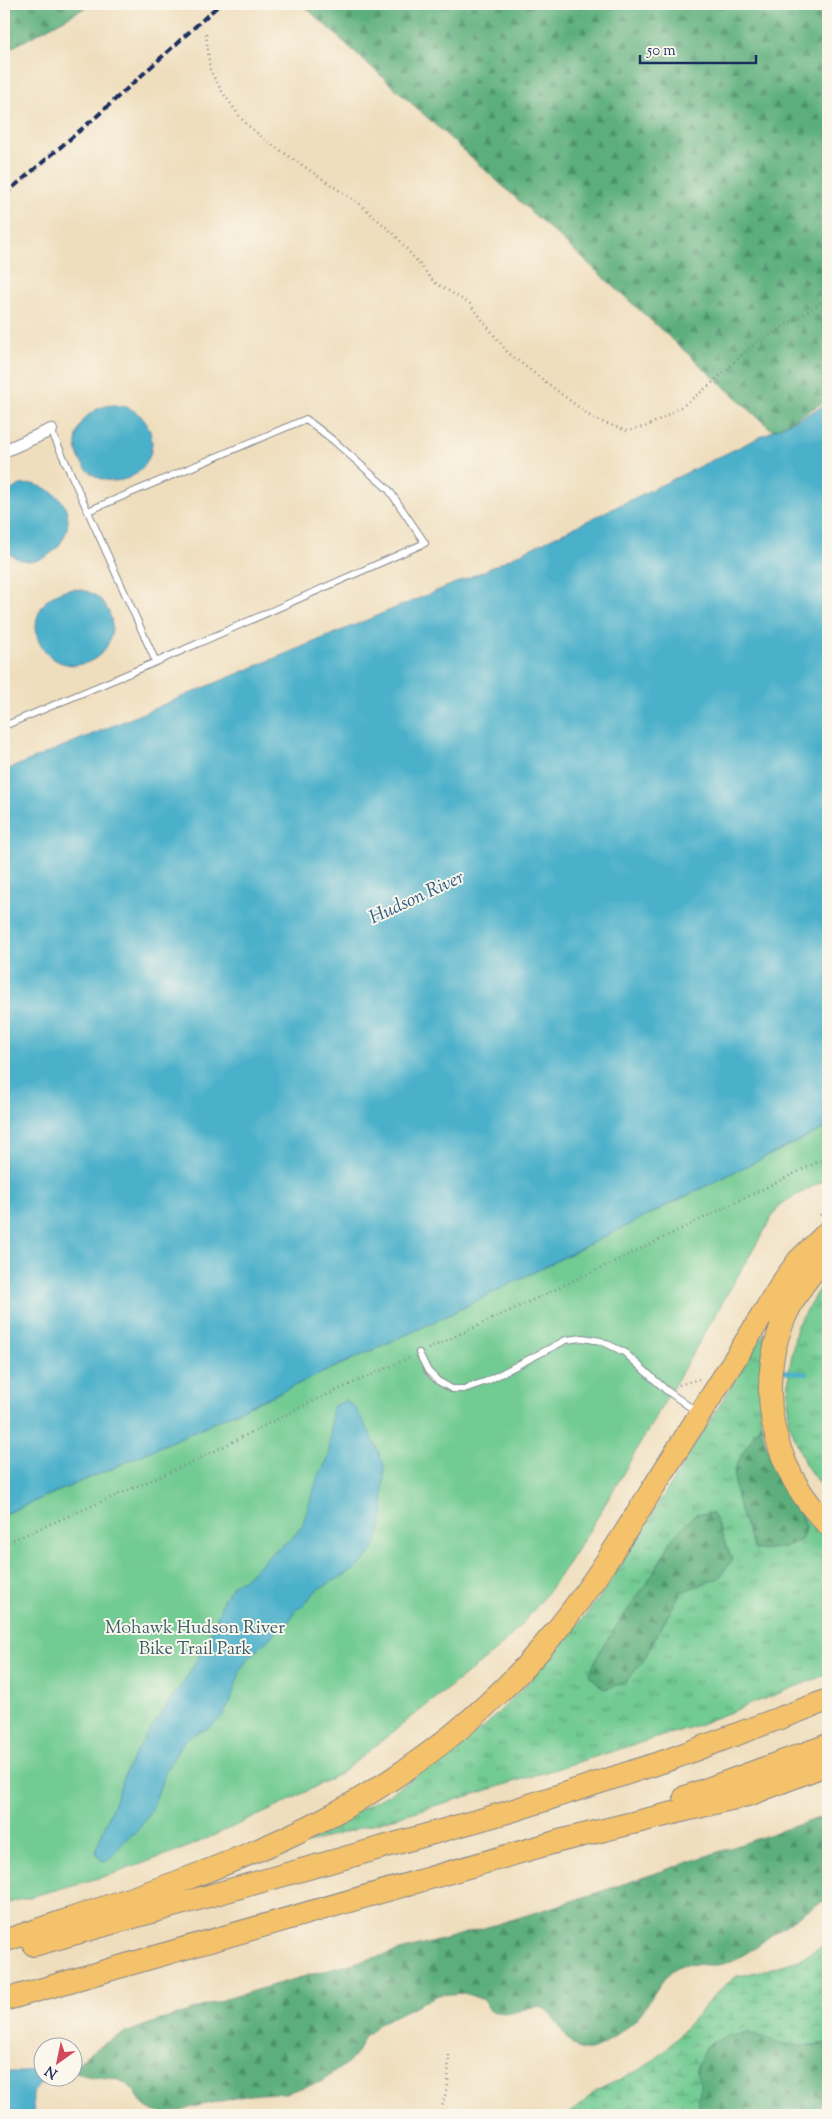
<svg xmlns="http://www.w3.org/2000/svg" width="832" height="2119" font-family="'Sorts Mill Goudy',serif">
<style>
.grass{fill:url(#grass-tufts);stroke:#467d78}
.forest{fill:url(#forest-firs);stroke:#3c6f6d}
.wetland{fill:url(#wetland-marsh);stroke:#467d78}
.park{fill:#71cb92;stroke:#467d78}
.water{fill:#4bb0ca;stroke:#337094}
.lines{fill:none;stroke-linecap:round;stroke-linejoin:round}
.stream{stroke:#4bb0ca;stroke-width:4.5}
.lane-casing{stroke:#85868e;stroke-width:8}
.street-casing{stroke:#85868e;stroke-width:14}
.highway-casing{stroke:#85868e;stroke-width:24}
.path{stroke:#85868e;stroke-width:2.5;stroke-dasharray:1 4;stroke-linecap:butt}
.lane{stroke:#fff;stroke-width:6}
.street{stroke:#fff;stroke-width:12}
.highway{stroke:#f4c26a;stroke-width:22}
.rail{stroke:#1b2f5e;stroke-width:4;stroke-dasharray:8 4;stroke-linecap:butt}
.labels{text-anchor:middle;stroke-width:4;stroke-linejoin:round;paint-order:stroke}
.park-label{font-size:18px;fill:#355e6e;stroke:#fbf7ec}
.water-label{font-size:19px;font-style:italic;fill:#2c5c84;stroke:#fbf7ec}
</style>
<defs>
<pattern id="grass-tufts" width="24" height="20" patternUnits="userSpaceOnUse" patternTransform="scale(1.25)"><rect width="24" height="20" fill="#71cb92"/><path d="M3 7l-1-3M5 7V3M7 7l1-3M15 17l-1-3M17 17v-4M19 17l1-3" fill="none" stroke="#5ca57a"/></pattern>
<pattern id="forest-firs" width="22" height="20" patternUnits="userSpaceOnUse" patternTransform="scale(1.25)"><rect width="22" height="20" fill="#5caf7c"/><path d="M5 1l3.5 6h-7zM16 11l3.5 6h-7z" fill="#4b8f69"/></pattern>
<pattern id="wetland-marsh" width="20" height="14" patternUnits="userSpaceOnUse" patternTransform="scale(1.25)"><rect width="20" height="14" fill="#71cb92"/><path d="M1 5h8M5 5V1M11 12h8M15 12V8" fill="none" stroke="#5ca57a"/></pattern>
</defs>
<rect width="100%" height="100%" fill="#fbf7ec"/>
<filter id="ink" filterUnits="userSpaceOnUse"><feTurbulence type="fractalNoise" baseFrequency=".02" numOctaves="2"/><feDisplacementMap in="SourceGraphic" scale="10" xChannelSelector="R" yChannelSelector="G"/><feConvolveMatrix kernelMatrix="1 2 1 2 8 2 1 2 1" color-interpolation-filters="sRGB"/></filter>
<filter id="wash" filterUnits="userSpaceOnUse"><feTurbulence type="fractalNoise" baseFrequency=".0096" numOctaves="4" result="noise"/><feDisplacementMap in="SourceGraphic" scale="20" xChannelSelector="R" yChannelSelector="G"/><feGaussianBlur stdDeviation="1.12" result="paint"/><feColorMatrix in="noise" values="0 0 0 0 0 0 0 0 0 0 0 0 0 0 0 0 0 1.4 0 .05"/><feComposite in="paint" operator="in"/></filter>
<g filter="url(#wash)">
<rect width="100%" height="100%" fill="#efdebd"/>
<path class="grass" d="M828,1279v218l-23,-33 -17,-44 1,-49 8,-46 22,-36z
M765,1332l-6,58 2,33 -27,47 6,41 15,39 51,-24 -15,-29 37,42v135l-133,52 -227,70 -194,57 114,-58 95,-67 37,-37 45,-50 38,-48z"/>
<path class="forest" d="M4,4h88l-88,48z
M302,4h526v396l-55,31z
M761,1423l5,21 40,82 -5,14 -19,8 -27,2c-9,-20 -23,-57 -20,-79 1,-10 20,-38 26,-48z
M713,1513l19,47 -13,18 -38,14 -38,69 -18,22 -21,6 -15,-14 12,-26 53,-77 18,-33 23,-25z
M828,1815v84c-17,8 -33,19 -48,30 -18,12 -33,27 -54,34 -17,6 -36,-4 -52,6 -12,8 -26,36 -36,48 -9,9 -20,17 -30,24 -7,5 -14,10 -24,9 -18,-2 -28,-37 -41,-42 -11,-4 -23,4 -34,5 -6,0 -13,-1 -19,-2l-6,-11 -20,-7 -26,2 -58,28 -15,13 -8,17 -7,8 -29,21 -36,11 -30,1 -63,13c-16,7 -41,12 -52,-7 -5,-8 -9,-15 -19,-19 -14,-6 -32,-1 -45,-9v-6c23,-28 76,-43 110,-54 103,-35 211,-58 315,-89 110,-33 218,-72 327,-108z
M746,2032c28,8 53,18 82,11v72h-130c1,-51 -15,-70 48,-83z"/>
<path class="wetland" d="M828,1942v101l-26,3 -18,-2 -38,-12 -33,10 -8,5 -9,22 4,14 -2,32h-130l28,-24 43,-21 13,-8 17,-16 49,-55 19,-15 25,-5 37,-11z"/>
<path class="park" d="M828,1127v51l-49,27c-46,80 -93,159 -139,239 -42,72 -82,147 -142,205l-157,124 -64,34 -89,40 -75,27 -109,30v-390l109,-46 319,-145 302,-151z"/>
<path class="water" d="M828,404v723l-94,45 -302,151 -319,145 -109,46v-743l478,-199z
M76 443a38 38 0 1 1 76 0a38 38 0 1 1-76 0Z
M33,484c74,19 14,109 -29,65v-55l16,-9z
M36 627a38 38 0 1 1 76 0a38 38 0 1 1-76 0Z
M346,1400l9,8 16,27 7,15 6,16 -1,51 -6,25 -6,12 -15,15 -41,22 -12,15 -6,3 -7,11 -40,36 -9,13 -11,34 -10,16 -11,9 -16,6 -9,7 -18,29 -14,39 -15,22 -13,10 -9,13 -10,7 -4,-1 -5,-8 1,-6 31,-79 16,-28 43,-62 23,-41 14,-38 11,-15 8,-3 29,-27 20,-15 10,-12 16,-49 11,-20 3,-50z
M42,2068v8l9,1 -1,2c-20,9 -18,15 -16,36h-30v-43h20z"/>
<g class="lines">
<path class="stream" d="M783,1371l24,3"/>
</g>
</g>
<g filter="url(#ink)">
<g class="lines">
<defs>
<path id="lane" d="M88,511l218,-92 28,22 55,49 36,53 -269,119
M4,726l152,-64 -105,-232
M419,1353l9,18 10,10 14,8h12l23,-8 79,-41 17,-2 18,3 23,11 42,38 31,22"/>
<path id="street" d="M4,451l47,-21"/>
<path id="highway" d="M828,1256c-79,76 -76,193 0,269
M685,1797l143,-52
M4,1941c106,-36 214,-68 314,-119 84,-43 160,-101 222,-172 44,-50 78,-106 113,-162 44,-69 88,-138 131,-208l14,-19 30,-29
M34,1945l474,-133 160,-52 160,-60
M4,2000l555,-159 192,-47 77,-30"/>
</defs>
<use href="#lane" class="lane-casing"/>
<use href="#street" class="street-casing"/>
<use href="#highway" class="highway-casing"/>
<path class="path" d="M206,34l4,36 11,20 22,31 22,19 96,65 35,31 38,46 36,22 38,49 86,66 33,12 21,-5 36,-21 26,-20 38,-36 80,-51
M820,1215l8,-7
M428,1349l188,-88 212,-104
M679,1385l20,-6
M4,1544l189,-82 118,-60 98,-44
M440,2115l8,-31 1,-30"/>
<use href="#lane" class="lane"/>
<use href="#street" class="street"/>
<use href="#highway" class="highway"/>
<path class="rail" d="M4,195l93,-79 123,-112"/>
</g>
</g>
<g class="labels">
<g class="park-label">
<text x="195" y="1633">Mohawk Hudson River<tspan x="195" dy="21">Bike Trail Park</tspan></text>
</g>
<g class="water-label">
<text transform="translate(416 896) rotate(-25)" y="7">Hudson River</text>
</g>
</g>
<rect width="832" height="2119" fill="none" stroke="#fbf7ec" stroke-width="20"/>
<g transform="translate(58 2062) rotate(213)"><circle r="24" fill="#fbf7ec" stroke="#a1a7b3"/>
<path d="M0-4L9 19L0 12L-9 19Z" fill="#d1495b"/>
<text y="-8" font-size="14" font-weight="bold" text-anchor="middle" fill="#1b2f5e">N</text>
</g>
<path d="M640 55v8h116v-8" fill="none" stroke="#1b2f5e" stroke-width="2.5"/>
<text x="647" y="55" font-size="15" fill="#1b2f5e" stroke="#fbf7ec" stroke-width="4" paint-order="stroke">50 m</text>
</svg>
